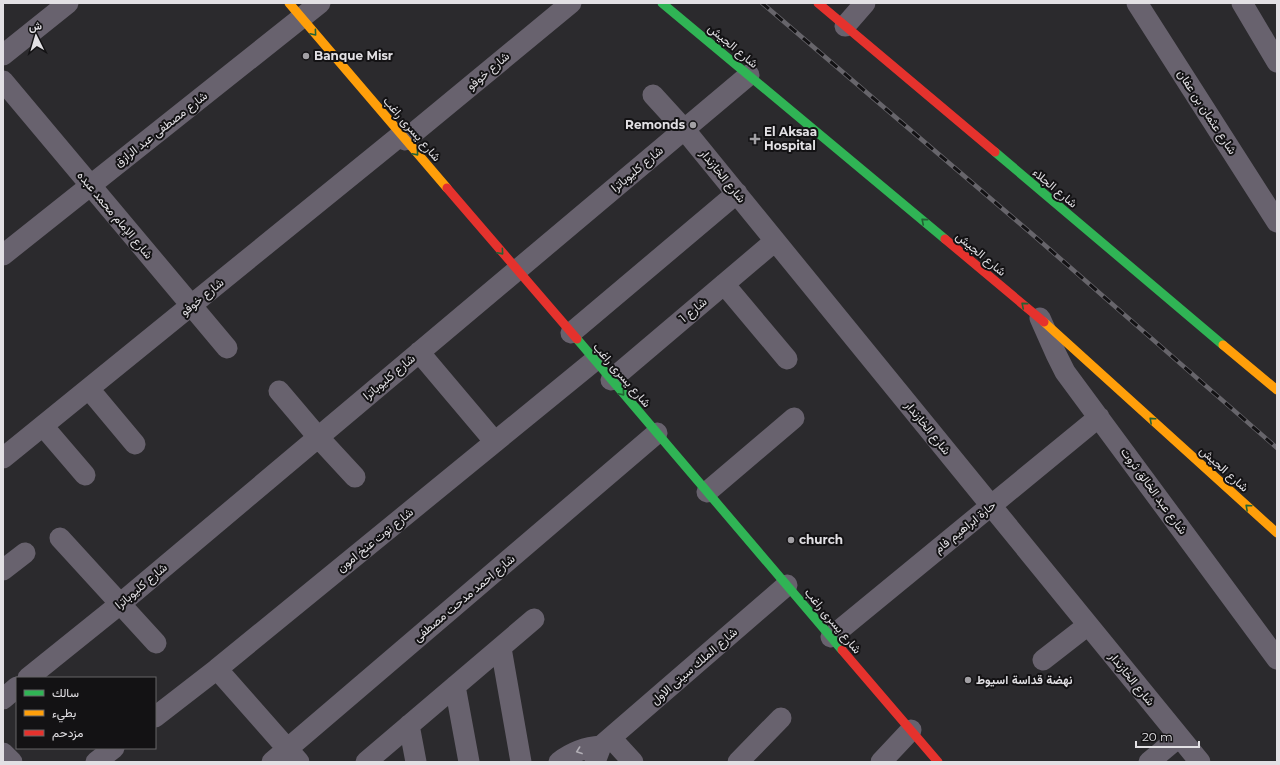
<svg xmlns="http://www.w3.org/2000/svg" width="1280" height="765" font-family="Montserrat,Vazirmatn,sans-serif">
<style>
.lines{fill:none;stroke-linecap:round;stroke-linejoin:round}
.street{stroke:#68626e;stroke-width:21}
.fast{stroke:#30b455;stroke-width:9}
.slow{stroke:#ff9f0a;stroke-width:9}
.jam{stroke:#e5322d;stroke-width:9}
.rail-casing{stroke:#67656b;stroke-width:4.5}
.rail{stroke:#131214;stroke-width:3;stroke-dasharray:9;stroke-linecap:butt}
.oneway{stroke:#226334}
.oneway2{stroke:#b1aeb5}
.poi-dot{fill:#a2a0a4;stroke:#131214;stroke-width:1.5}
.labels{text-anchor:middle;stroke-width:4;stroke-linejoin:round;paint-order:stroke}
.street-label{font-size:12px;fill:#e2e0e4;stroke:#131214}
.poi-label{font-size:12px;font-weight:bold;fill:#e2e0e4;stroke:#131214;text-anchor:start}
</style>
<rect width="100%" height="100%" fill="#2b2a2d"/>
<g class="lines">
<path class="street" d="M1137,3l140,219
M1242,3l35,59
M845,26l20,-23
M3,55l65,-52
M3,81l224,267
M653,95l31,34 516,633
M405,140l166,-137
M3,255l317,-252
M724,284l63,75
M1040,318l16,36 9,18 212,287
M571,333l166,-140
M419,352l76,90
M611,380l164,-139
M89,389l46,55
M279,391l39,46 37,40
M43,426l42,49
M3,458l398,-323
M707,492l87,-74
M60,538l96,105
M3,570l22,-17
M831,637l268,-220
M501,648l20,114
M1043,660l45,-35
M217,669l82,93
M28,678l92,-74 629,-529
M455,686l14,76
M3,699l14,-12
M155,717l62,-48 377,-308
M409,725l7,37
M611,738l22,24
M3,753l9,9
M96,762l18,-14
M272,762l385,-329
M366,762l168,-143
M559,762c13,-10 26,-15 42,-16
M595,762l6,-16 186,-161
M738,762l43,-44
M881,762l30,-32
M1149,762l30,-25"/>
<path class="fast" d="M662,3l283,236
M995,152l228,193
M577,339l265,311"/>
<path class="slow" d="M289,3l158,185
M1044,322l233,211
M1223,345l54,45"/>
<path class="jam" d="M818,3l177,149
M447,188l130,151
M945,239l99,83
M842,650l96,112"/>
<defs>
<path id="rail" d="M762,3l270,231 245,214"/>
</defs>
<use href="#rail" class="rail-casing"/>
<use href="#rail" class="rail"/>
</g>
<defs><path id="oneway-chevron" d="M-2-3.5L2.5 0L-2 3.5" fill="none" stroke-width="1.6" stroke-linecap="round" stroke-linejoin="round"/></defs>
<g class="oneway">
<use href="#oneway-chevron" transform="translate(314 33) rotate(50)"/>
<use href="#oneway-chevron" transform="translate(416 153) rotate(49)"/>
<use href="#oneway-chevron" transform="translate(924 221) rotate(-140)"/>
<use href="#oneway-chevron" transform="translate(501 252) rotate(49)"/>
<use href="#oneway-chevron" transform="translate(1024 305) rotate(-140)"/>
<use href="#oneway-chevron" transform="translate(622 393) rotate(49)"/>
<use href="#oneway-chevron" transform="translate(1152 420) rotate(-138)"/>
<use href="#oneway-chevron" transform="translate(1248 507) rotate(-138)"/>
</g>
<use class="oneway2" href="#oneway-chevron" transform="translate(579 751) rotate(160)"/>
<g class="poi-dot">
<circle cx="306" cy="56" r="4"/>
<circle cx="693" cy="125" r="4"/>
<path d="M753 133h4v4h4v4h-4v4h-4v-4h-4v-4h4z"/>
<circle cx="791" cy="540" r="4"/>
<circle cx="968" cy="680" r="4"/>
</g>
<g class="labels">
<g class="street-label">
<text transform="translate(733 46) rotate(40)" y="4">شارع الجيش</text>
<text transform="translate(488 71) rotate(-40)" y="4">شارع خوفو</text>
<text transform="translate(1207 112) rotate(57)" y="4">شارع عثمان بن عفان</text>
<text transform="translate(161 129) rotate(-38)" y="4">شارع مصطفى عبد الرازق</text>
<text transform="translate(412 129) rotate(49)" y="4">شارع يسرى راغب</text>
<text transform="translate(637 169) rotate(-40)" y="4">شارع كليوباترا</text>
<text transform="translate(723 176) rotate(51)" y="4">شارع الخازندار</text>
<text transform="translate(1055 188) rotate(40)" y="4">شارع الجلاء</text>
<text transform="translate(115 215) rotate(50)" y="4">شارع الإمام محمد عبده</text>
<text transform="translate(981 254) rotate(40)" y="4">شارع الجيش</text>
<text transform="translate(202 297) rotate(-39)" y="4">شارع خوفو</text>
<text transform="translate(693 310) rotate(-40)" y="4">شارع 1</text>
<text transform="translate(622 375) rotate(49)" y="4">شارع يسرى راغب</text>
<text transform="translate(389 377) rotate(-40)" y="4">شارع كليوباترا</text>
<text transform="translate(928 428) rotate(51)" y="4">شارع الخازندار</text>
<text transform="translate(1224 469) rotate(42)" y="4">شارع الجيش</text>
<text transform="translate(1154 491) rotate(54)" y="4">شارع عبد الخالق ثروت</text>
<text transform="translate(965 527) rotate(-39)" y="4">حارة ابراهيم فام</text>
<text transform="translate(375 540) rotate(-39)" y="4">شارع توت عنخ امون</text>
<text transform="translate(141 586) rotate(-40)" y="4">شارع كليوباترا</text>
<text transform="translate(464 598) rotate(-40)" y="4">شارع احمد مدحت مصطفى</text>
<text transform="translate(833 621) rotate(50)" y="4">شارع يسرى راغب</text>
<text transform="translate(694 666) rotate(-41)" y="4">شارع الملك سيتى الاول</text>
<text transform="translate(1132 679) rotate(51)" y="4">شارع الخازندار</text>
</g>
<g class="poi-label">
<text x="314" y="60">Banque Misr</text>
<text x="685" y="129" text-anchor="end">Remonds</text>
<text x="764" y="136">El Aksaa<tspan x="764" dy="14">Hospital</tspan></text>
<text x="799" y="544">church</text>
<text x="976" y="684">نهضة قداسة اسيوط</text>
</g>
</g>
<rect width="1280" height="765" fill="none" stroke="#e2e0e4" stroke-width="8"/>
<rect x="16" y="677" width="140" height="72" fill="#131214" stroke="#666467"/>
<rect x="24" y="690" width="20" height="6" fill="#30b455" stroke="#666467"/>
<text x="52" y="697" font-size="12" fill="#e2e0e4">سالك</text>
<rect x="24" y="710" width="20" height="6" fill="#ff9f0a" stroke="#666467"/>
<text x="52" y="717" font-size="12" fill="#e2e0e4">بطيء</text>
<rect x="24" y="730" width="20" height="6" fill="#e5322d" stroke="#666467"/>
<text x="52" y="737" font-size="12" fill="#e2e0e4">مزدحم</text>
<g transform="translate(36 36) rotate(355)" stroke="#131214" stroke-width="3" paint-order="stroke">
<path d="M0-3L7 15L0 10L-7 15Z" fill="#e2e0e4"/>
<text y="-6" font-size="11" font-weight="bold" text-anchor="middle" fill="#e2e0e4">ش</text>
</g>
<path d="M1136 741v6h63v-6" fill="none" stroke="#e2e0e4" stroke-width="2"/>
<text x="1142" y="741" font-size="12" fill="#e2e0e4" stroke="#131214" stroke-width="3" paint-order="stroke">20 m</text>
</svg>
